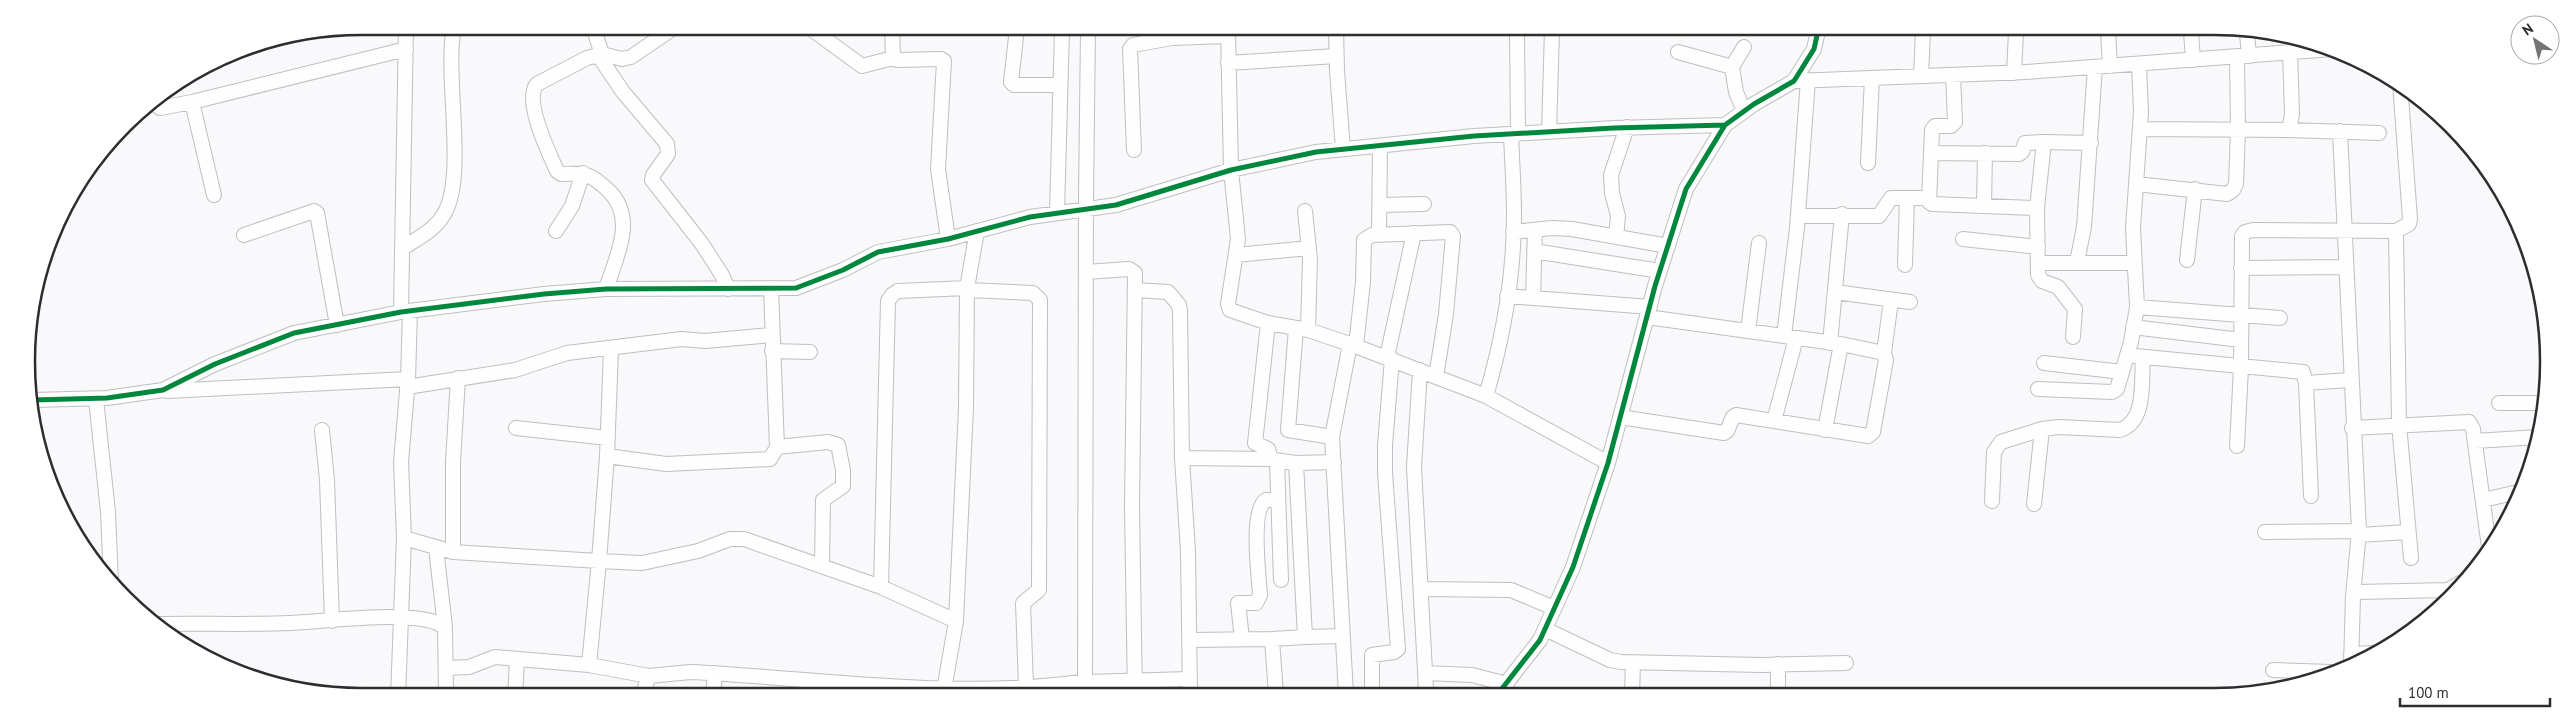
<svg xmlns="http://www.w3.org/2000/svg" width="2575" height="723" font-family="'PT Sans',sans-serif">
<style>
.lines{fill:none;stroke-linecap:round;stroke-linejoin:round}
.minor-casing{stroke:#bfbec0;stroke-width:16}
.minor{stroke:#fefefe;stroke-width:14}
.cycleway-casing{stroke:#fff;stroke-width:8}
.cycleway{stroke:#00873e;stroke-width:5}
.rim{fill:none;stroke:#2d2c2e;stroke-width:2.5}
</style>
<rect width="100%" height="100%" fill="#f9f8fa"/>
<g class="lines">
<defs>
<path id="minor" d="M593,27l9,27
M810,28l52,38 31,-8
M892,28l1,30 4,2 44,-1 3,2 -6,108 10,70
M1017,28l-6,54 3,3h45
M1228,29l3,141 7,69 -10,65 2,6 38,13 40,7 42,14 136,52 122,67
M1336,29l1,42 6,78
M1517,30l1,104
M2108,32l2,34
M2191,32l2,28
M2247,33l2,23
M1678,52l54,15 4,25 8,19
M598,55l25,37 44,52 1,10 -15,21 -1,5 50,64 20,31 6,14
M1228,63l108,-7
M1732,67l12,-20
M2014,73l2,-41
M1953,75l2,47 -4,4h-16l-3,4 -3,72 3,2 105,4
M1921,76l2,-45
M1794,81l232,-9 307,-23
M152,102l8,6 32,-6
M2140,129l149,1 3,-16 -2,-62
M2289,130l90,3
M2340,131l19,400 -6,65 -2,69
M1549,132l3,-102
M1134,150l-4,-101 3,-4 39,-7 55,-2
M1932,153l87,1 3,-2 3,-9 19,-1
M1868,163l4,-85
M2136,184l91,10 6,-4 3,-6 2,-54 -1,-74
M214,195l-22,-93 214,-53
M1380,205l44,-1
M1984,206l1,-53
M1305,211l5,48 -2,71
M1057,213l5,-184
M1798,216h81l12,-18h38
M556,231l16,-25 11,-33
M2396,231l3,193 12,134
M1513,232l39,-4 20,1 96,17
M244,235l70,-24 3,2 20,112
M1379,235l1,-89
M1616,237l2,-21 -6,-23 -1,-18 16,-48
M1963,239l75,8
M403,248c15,-10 32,-18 41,-34 23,-38 0,-139 10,-187
M1534,251l126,20
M1236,255l73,-7
M2187,260l8,-71
M2077,262l7,-35 11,-160
M2038,263h95
M1905,265l2,-67
M2241,268l104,-1
M1086,272l43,-3 6,4 -3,234 3,189
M606,289c10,-32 31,-70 3,-98 -19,-18 -23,-18 -48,-17l-4,-3c-8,-18 -34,-71 -20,-87l50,-26 15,-4 20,5 9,-2 44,-30
M968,290l65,3 7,7 -1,290 -16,13 3,84
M1135,290l33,2 11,13 1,6 2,147 6,94 2,144
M1835,292l75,10
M1507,296l143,11
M1533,298l2,-68
M2137,307l143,11
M401,312l5,-286
M1268,323l-13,120 13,6 3,10 3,1 22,3 38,-1
M2133,327l108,13
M1296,328l-8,102 44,7
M1748,331l11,-88
M1784,336l13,-108 11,-148
M2073,337l2,-28 -17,-22 -16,-6 -4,-6 -1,-67 7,-66 47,1
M1830,343l12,-129
M1356,346l7,-64 1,-42 8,-5 78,-3 3,4 -7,78 -10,63
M772,351l38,1
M1884,353l7,-53
M2135,356l168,16 3,11
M1387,357l27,-124
M2044,363l78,9
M1420,370l-6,97 12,223 -1,5
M407,387l108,-17 52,-17 90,-11 25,-3 23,2 66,-6
M2038,389l74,3 5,-3 14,-47 6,-35 -4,-79 8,-116 -2,-48
M167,391l241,-12
M1486,396c17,-58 28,-121 28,-181 0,-27 -2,-54 -3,-81
M96,399l12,113 3,70
M33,400l74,-2 56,-8 52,-26 79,-31 107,-21 143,-18 62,-5 190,-1 47,-18 35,-18 70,-13 82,-22 86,-12 115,-35 85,-18 158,-16 140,-8 111,-3
M2499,403h46
M1620,417l104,16 3,-2 6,-14 3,-2 132,21 5,-4 13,-72 -2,-7 -43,-9 -194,-27
M1774,421l22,-83
M516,428l92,10
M2352,428l117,-6 4,7 16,118
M322,430l5,50 5,141
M1825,430l16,-86
M2475,441l63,-4
M2237,446l4,-78 1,-132 3,-4 8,-2 143,1 13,-7 1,-5 -10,-136
M777,447l51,-5 10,3 5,25v16l-20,14 -1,65
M607,456l59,8 104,-5 7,-12 -6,-159
M1182,458l89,1
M1277,461l4,119
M2311,496l-5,-113 44,-3
M2483,500l35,-8
M1992,501l2,-49 7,-10 41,-13 17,-2 61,3c27,-9 21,-49 23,-73
M2034,504l8,-75
M2265,532l94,-1
M2359,535l49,-3
M404,538l49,14 146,9 8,-105 4,-107
M436,548l9,79 1,70
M453,552v-90l5,-84
M881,587l7,-286 4,-6 6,-4 69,-3
M1421,589l90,1 43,18
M2353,596l5,-4 90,-2
M2446,599l2,-9 12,-7
M156,624c44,-1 89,1 133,-1 35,-1 124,-14 152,2
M1545,629l65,31 11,2 140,3 85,-2
M1305,637l38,-1
M1242,639l-4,-36h18l4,-8c-1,-18 -10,-85 6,-95h11
M1190,640l82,-1
M2351,654l24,-1
M446,668l23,-1 26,-10 94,8
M2273,670l57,2
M1425,673l47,2 35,9
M649,676l-60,-11 10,-104 43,2 56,-12 32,-12h14l137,48 75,34
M1085,682l105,-3
M1276,695l-4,-56 33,-2 -9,-174
M1346,695l-14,-258 18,-93
M1372,695v-40l22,-3 4,-3 -13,-176v-28l7,-86
M1497,695l43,-55 33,-73 35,-104 47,-177 31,-97 39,-64 29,-21 40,-23 20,-32 4,-18
M1632,695l1,-32
M1778,695v-31
M642,696l7,-20 41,-4c128,6 256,27 383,11
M713,696l2,-23
M943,696l13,-75 10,-214 1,-119 10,-57
M1073,696v-13l12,-1 1,-484 2,-169
M398,697l6,-159 -3,-76 7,-83 2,-68
M515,697l2,-38"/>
</defs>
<use href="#minor" class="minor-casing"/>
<use href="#minor" class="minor"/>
<defs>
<path id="cycleway" d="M33,400l74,-2 56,-8 52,-26 79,-31 107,-21 143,-18 62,-5 190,-1 47,-18 35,-18 70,-13 82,-22 86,-12 115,-35 85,-18 158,-16 140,-8 111,-3
M1497,695l43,-55 33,-73 35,-104 47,-177 31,-97 39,-64 29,-21 40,-23 20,-32 4,-18"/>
</defs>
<use href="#cycleway" class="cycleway-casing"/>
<use href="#cycleway" class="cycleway"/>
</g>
<path d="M0 0H2575V723H0ZM361 35H2214A326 326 0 0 1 2540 361V362A326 326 0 0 1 2214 688H361A326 326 0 0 1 35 362V361A326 326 0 0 1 361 35Z" fill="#fff" fill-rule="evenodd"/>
<path class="rim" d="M361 35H2214A326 326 0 0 1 2540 361V362A326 326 0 0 1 2214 688H361A326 326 0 0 1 35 362V361A326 326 0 0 1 361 35Z"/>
<g transform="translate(2535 40) rotate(325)"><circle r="24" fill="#ffffff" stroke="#ababab"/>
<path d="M0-4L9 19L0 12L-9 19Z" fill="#747375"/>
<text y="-8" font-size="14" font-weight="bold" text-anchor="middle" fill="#2d2c2e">N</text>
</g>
<path d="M2400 698v8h150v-8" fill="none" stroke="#2d2c2e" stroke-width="2.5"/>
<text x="2408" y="698" font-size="15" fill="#2d2c2e" stroke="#ffffff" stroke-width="4" paint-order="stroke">100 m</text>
</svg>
